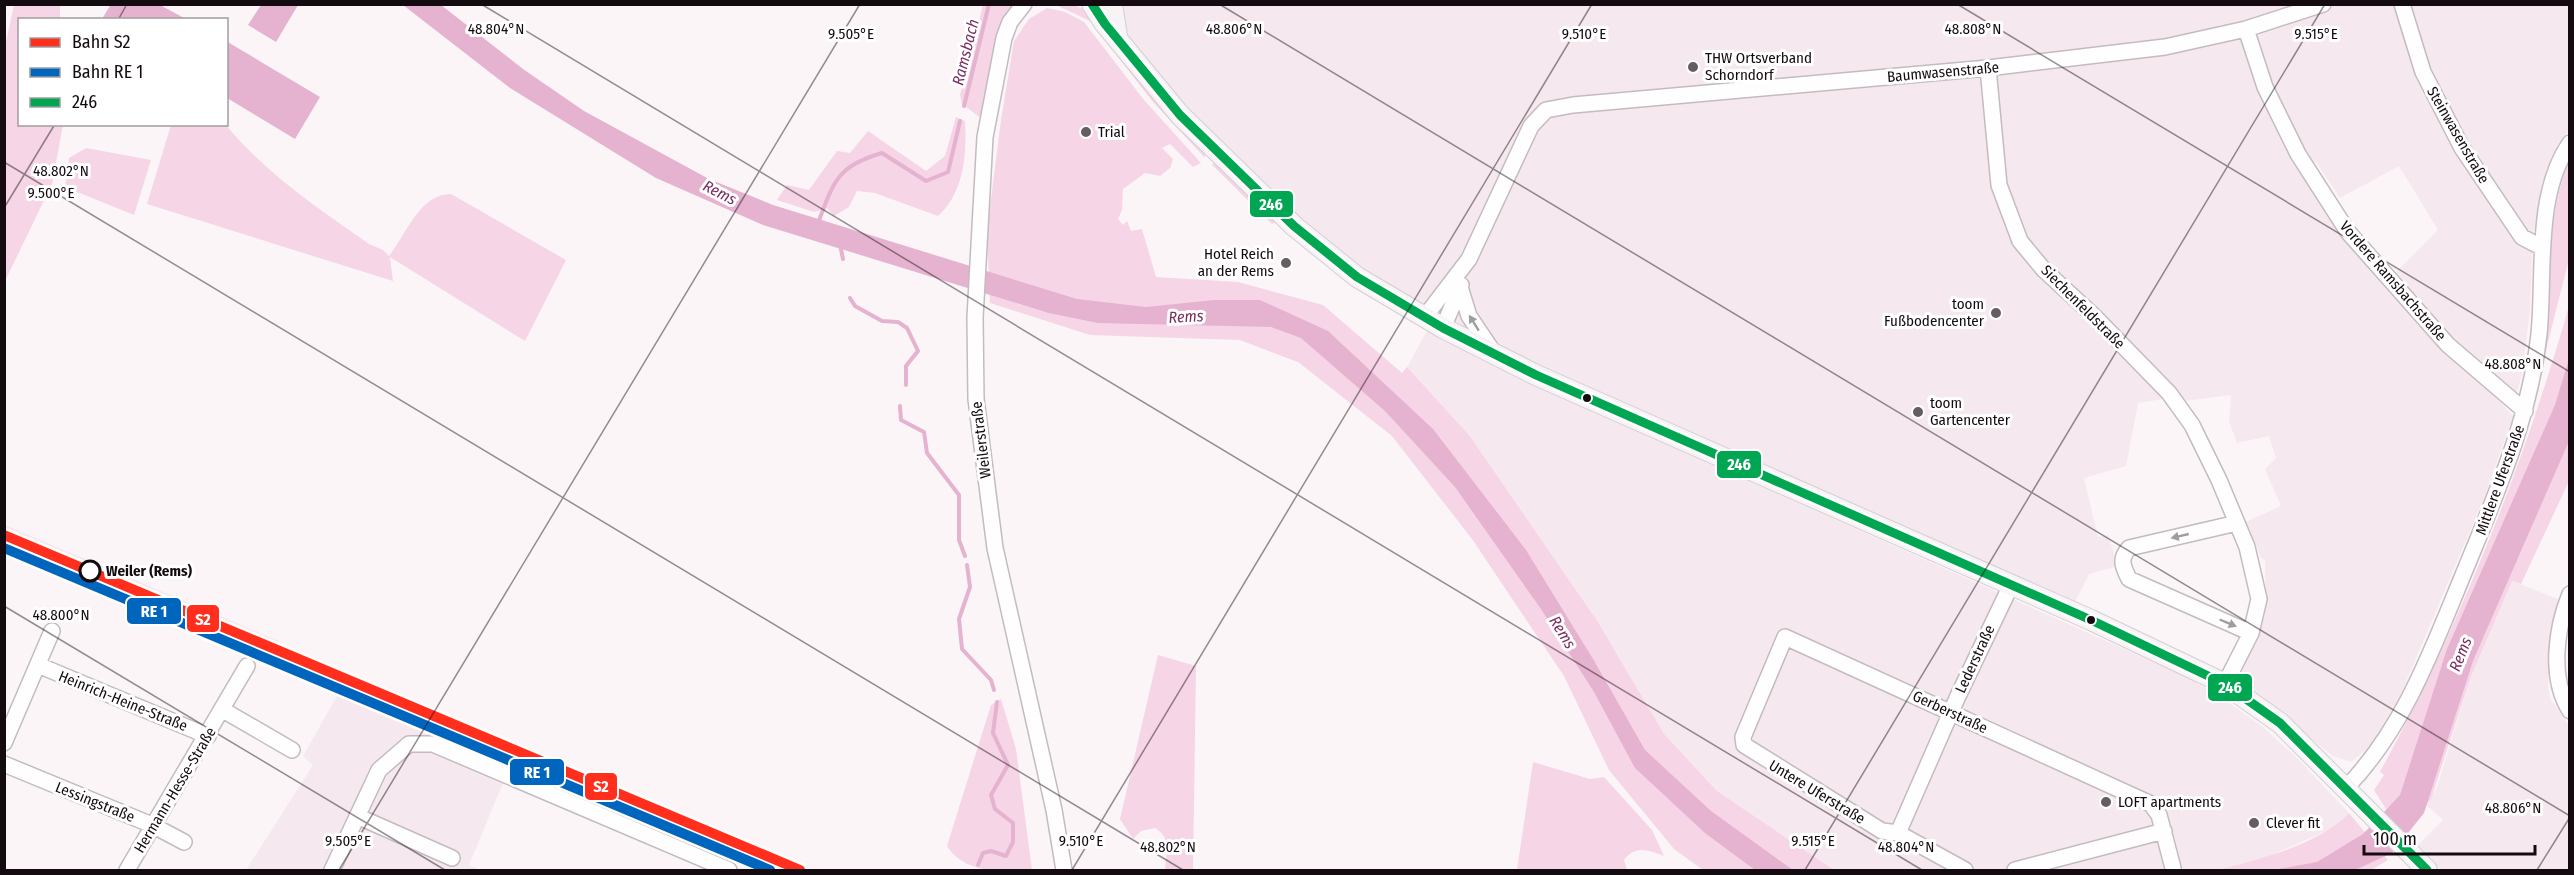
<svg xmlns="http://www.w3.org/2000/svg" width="2574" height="875" font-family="'Fira Sans Condensed',sans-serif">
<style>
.built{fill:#f6e8ef}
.green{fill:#f5d5e6}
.water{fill:#e5b3cf}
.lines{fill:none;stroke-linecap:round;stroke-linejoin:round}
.stream{stroke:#e5b3cf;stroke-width:4}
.minor-casing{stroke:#c3bbbf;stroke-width:18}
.major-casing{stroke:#d3cfd2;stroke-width:22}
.minor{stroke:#fefefe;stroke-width:15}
.major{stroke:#f8f4f6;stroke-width:20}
.bus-1-casing{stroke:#fff;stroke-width:14}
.bus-1{stroke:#00a651;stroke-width:9}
.rail-1-casing{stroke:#fff;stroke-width:15}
.rail-2-casing{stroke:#fff;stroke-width:15}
.rail-1{stroke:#ff2e1d;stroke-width:10}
.rail-2{stroke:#0065bd;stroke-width:10}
.oneway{fill:#a09d9f}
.ticks{fill:none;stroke:#140b10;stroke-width:1.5;stroke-opacity:0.45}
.poi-dot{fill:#655d61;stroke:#fff;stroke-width:2}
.bus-dot{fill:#140b10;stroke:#fff;stroke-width:2}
.stop-dot{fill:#fff;stroke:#140b10;stroke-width:3}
.labels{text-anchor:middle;stroke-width:6;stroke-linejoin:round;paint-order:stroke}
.poi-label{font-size:15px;fill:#140b10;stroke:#fff;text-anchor:start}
.street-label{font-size:15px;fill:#140b10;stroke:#fff}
.stop-label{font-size:15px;font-weight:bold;fill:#140b10;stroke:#fff;text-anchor:start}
.water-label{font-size:16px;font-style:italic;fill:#7b2c5f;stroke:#fff}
.ticks-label{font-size:15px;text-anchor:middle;fill:#140b10;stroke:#fff;stroke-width:6;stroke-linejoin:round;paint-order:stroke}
.line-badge{stroke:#fff;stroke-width:2}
.badge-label{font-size:16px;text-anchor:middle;font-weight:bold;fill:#fff}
</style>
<rect width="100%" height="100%" fill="#fbf5f8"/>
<path class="built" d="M1119,4l1450,1v123l-15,32 -21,73 -3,78 -8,63 -5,18 -59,-49 -62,-71 42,-42 -39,-64 -59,32 -24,-36 -15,6 43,67 169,181 -29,82 -81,191 -31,56 -21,17 -18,-6 -97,-77 22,-40 8,-30 -1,-49 -4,-2 -15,-36 35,-16 -16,-37 11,-11 -7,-22 -32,7 -8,-22 2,-26 -46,6 -22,-2 -25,4 -12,63 -42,12 14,59 10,-2 10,31 -29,8 -15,30 -358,-158 -7,17 471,211 39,22 44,31 35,32 51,54 -13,14 -67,29 -52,14h-383l-117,-79 -53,-57 -66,-112 -129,-187 -62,-68 27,-49 -76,-50 -81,-72 -100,-94 -51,-66z
M5,525l274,116 -1,4 531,225h-45l-498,-212 -2,3 -259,-110z
M2512,581l46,18 -7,29 -3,56 2,14 19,28v144h-128l-23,-25 25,-25 -17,-15 11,-18 38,-124z
M337,696l104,42 -6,15 68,30 -34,82 11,5h-234l67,-105 -10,-9z"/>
<path class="green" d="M14,5h46v14l-40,1v104l43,1 -11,59 -47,97 -1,-230z
M983,5h29l-16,29 -15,84 -19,-14 -2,-9z
M1056,5h18l11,5 120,141v7l-52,-56 -63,-81z
M1047,8l18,4 19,10 60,78 57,63 -8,4 -23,-23 -8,4 11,11 -3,9 -10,8 -15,-3 -22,16 -1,21 -4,9 5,6 4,-4 4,10 11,-2 14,48 82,5 85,23 79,68 5,-6 62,68 129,187 66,112 53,57 117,79h-131l-29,-21 -65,-79 -45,-94 -92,-137 -80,-103 -94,-74 -58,-22 -150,-5 -100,-32 -3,-72 14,-111 13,-79 15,-22z
M956,117l9,4c2,33 -1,72 -27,95l-63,-23 -18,-2 -8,16 -15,9 -7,-8 -13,4 -37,-12 10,-15 22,5 28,-39 13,2 18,-22 58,40 19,-15z
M171,125h55c40,49 92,83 143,119l14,6 6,6c17,-21 30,-62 62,-62l115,66 -41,81 -135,-84 3,24 -246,-77z
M86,148l65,12 -17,55 -69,-28 4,-29z
M1215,161l61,61 -4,2 -60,-59z
M2569,162v97l-26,103c9,-67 0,-137 26,-200z
M2569,306v175l-48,103 -9,-3 -41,95 -40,123 -5,6 -34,-1 -6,5 -12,-19 10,-15 -4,-3c80,-147 143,-305 189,-466z
M1158,655l38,11 -3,204h-28c1,-16 7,-32 -10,-42l-14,3 -8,8 -13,-20z
M1001,699l15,50 16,121c-31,1 -66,5 -85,-24l44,-141z
M1533,762l57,17 14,-2 48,53 12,26c-16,-6 -28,-11 -40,4l3,10h-110z
M2349,813l39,47 -17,10h-154c42,-11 102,-25 132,-57z"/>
<path class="water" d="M111,4l49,1 26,14h-84z
M261,5h37l-22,37 -28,-17z
M403,5h38l82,64 61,42 125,68 64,26 304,94 69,8 68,-7h46l68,31 105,98 93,121 67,109 52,91 66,61 82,59h-38l-50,-37 -70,-65 -41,-76 -53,-83 -86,-122 -70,-76 -84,-73 -30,-11 -173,-4 -49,-10 -286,-88 -107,-47 -146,-90z
M226,41l94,56 -25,42 -68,-41z
M2569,359v82l-96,220 -49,152 -32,40 -37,17h-82l44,-8 46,-28 37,-39 47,-146 108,-244z"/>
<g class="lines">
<path class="stream" d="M964,106l25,-102
M818,223c16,-42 19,-57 64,-70l44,28 22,-9 12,-51
M840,245l3,14
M850,298l5,8 27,15 16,1 9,6 11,23 -12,15v19
M900,406l1,14 23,12 3,21 32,42v45l6,16
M967,565l3,22 -11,32 3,30 29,31 3,10
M978,865l5,-12 8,-2 15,5 7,-14v-19l-18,-14 -4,-14 17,-30 -15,-32 4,-31"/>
<defs>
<path id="minor" d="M1024,4l-14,18 -6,16 -19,99 -10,181 1,81 19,149 59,262 10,60
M2402,4l21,68 39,76 60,89 19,10
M2246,29l19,58 33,67 50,78 100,113 77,66
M1988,68l11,117 21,56 24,29 50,46 75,77 23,32 27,55 28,67 12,52 -8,34 -26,51
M1460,287l9,29 25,37
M1424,318l45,-59 62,-133 15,-16 27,-5 415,-37 177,-21 81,-18 77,-25
M1443,328l18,-43
M2237,523l-108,25c-10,11 -6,19 0,31l122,54
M2570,594c-14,34 -21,84 0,117
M38,665l170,71
M223,710l69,40
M4,743l48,-112
M4,764l148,61 32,17
M2346,788c58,-60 86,-138 117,-213 32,-78 67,-157 76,-241 6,-59 -5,-139 31,-191
M357,816l95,42
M1898,833l60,-137 53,-111
M127,870l120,-204
M332,870l47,-100 30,-26h24l296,126
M1965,870l-67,-37 -16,-2 -138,-86 -1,-8 42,-100 366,167 8,11 14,53
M2015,870l149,-39"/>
<path id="major" d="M1092,4l13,20 75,91 114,111 63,51 86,51 93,47 555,245 134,64 55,39 147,147
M1112,4l5,32"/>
</defs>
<use href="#minor" class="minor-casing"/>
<use href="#major" class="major-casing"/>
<use href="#minor" class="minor"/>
<use href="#major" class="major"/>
<defs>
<path id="bus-1" d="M1092,4l13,20 75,91 114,111 63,51 86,51 93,47 555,245 134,64 55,39 147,147"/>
</defs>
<use href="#bus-1" class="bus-1-casing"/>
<use href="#bus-1" class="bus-1"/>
<defs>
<path id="rail-1" d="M4,535l796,335"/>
<path id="rail-2" d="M4,548l766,322"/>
</defs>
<use href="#rail-1" class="rail-1-casing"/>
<use href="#rail-2" class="rail-2-casing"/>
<use href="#rail-1" class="rail-1"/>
<use href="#rail-2" class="rail-2"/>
</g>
<defs><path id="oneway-solid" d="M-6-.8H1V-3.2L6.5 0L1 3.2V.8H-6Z" transform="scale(1.5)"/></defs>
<g class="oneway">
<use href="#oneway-solid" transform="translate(1474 323) rotate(-122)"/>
<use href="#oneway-solid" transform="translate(2180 536) rotate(167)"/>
<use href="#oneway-solid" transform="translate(2228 623) rotate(23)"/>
</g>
<path class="ticks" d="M481,4l1441,866M1219,4l1351,812M1957,4l613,368M118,20l9,-16M4,162l1179,708M4,208l51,-84M4,606l441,264M339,870l521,-866M1072,870l520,-866M1805,870l520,-866M2537,870l33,-53"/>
<g class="poi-dot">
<circle cx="1693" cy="67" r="6"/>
<circle cx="1086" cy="132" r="6"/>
<circle cx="1286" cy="263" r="6"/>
<circle cx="1996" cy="313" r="6"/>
<circle cx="1918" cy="412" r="6"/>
<circle cx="2106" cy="802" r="6"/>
<circle cx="2254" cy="823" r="6"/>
</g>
<g class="bus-dot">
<circle cx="1587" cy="398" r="5"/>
<circle cx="2091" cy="620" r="5"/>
</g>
<circle class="stop-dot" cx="90" cy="571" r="10"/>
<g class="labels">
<g class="poi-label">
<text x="1705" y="63">THW Ortsverband<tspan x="1705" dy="17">Schorndorf</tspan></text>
<text x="1098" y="137">Trial</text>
<text x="1274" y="259" text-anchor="end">Hotel Reich<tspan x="1274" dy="17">an der Rems</tspan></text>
<text x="1984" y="309" text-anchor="end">toom<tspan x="1984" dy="17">Fußbodencenter</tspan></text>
<text x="1930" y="408">toom<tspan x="1930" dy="17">Gartencenter</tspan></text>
<text x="2118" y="807">LOFT apartments</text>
<text x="2266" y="828">Clever fit</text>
</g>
<g class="street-label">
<text transform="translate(1943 72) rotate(-5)" y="5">Baumwasenstraße</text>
<text transform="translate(2458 135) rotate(60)" y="5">Steinwasenstraße</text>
<text transform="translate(2393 281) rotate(49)" y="5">Vordere Ramsbachstraße</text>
<text transform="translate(2083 307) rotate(45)" y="5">Siechenfeldstraße</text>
<text transform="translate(981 440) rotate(-97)" y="5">Weilerstraße</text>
<text transform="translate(2500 480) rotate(-70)" y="5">Mittlere Uferstraße</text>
<text transform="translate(1975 659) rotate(-65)" y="5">Lederstraße</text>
<text transform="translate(123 701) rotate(22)" y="5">Heinrich-Heine-Straße</text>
<text transform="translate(1950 712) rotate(25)" y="5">Gerberstraße</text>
<text transform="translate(175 790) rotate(-59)" y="5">Hermann-Hesse-Straße</text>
<text transform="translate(1817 792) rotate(31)" y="5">Untere Uferstraße</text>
<text transform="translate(95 802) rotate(22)" y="5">Lessingstraße</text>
</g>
<g class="stop-label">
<text x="106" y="576">Weiler (Rems)</text>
</g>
<g class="water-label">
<text transform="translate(965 52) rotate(-76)" y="6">Ramsbach</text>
<text transform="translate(720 192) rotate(27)" y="6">Rems</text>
<text transform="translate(1186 316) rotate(-3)" y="6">Rems</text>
<text transform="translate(1563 632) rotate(58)" y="6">Rems</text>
<text transform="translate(2460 654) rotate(-68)" y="6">Rems</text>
</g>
</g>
<g class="ticks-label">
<text x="496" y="34">48.804°N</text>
<text x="1234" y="34">48.806°N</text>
<text x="1973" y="34">48.808°N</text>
<text x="851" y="39">9.505°E</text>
<text x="1584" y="39">9.510°E</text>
<text x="2316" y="39">9.515°E</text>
<text x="61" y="176">48.802°N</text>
<text x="51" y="198">9.500°E</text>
<text x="2513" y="369">48.808°N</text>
<text x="61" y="620">48.800°N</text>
<text x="2513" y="813">48.806°N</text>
<text x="348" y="846">9.505°E</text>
<text x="1081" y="846">9.510°E</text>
<text x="1813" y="846">9.515°E</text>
<text x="1168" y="852">48.802°N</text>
<text x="1906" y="852">48.804°N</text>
</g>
<g class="line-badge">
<rect x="1249" y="190" width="45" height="28" rx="6" fill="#00a651"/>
<rect x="1716" y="450" width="46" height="29" rx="6" fill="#00a651"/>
<rect x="126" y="597" width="56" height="28" rx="6" fill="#0065bd"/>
<rect x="186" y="604" width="34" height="29" rx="6" fill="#ff2e1d"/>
<rect x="2207" y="673" width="46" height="29" rx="6" fill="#00a651"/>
<rect x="509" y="758" width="56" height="28" rx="6" fill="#0065bd"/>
<rect x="584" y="772" width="34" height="29" rx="6" fill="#ff2e1d"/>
</g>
<g class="badge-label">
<text x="1271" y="210">246</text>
<text x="1739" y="470">246</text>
<text x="154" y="617">RE 1</text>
<text x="203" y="625">S2</text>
<text x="2230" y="693">246</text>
<text x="537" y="778">RE 1</text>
<text x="601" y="792">S2</text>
</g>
<rect width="2574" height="875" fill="none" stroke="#140b10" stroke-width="12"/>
<rect x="18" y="18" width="210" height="108" fill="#ffffff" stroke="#a19d9f" stroke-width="1.5"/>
<rect x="30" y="38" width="30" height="9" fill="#ff2e1d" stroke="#a19d9f" stroke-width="1.5"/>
<text x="72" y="48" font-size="18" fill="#140b10">Bahn S2</text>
<rect x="30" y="68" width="30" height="9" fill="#0065bd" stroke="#a19d9f" stroke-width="1.5"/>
<text x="72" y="78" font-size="18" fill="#140b10">Bahn RE 1</text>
<rect x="30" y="98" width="30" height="9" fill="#00a651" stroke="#a19d9f" stroke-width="1.5"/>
<text x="72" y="108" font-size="18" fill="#140b10">246</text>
<path d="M2364 845v9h171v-9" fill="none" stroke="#140b10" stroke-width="3"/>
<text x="2373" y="845" font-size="18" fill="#140b10" stroke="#ffffff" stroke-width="4.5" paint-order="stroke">100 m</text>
</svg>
